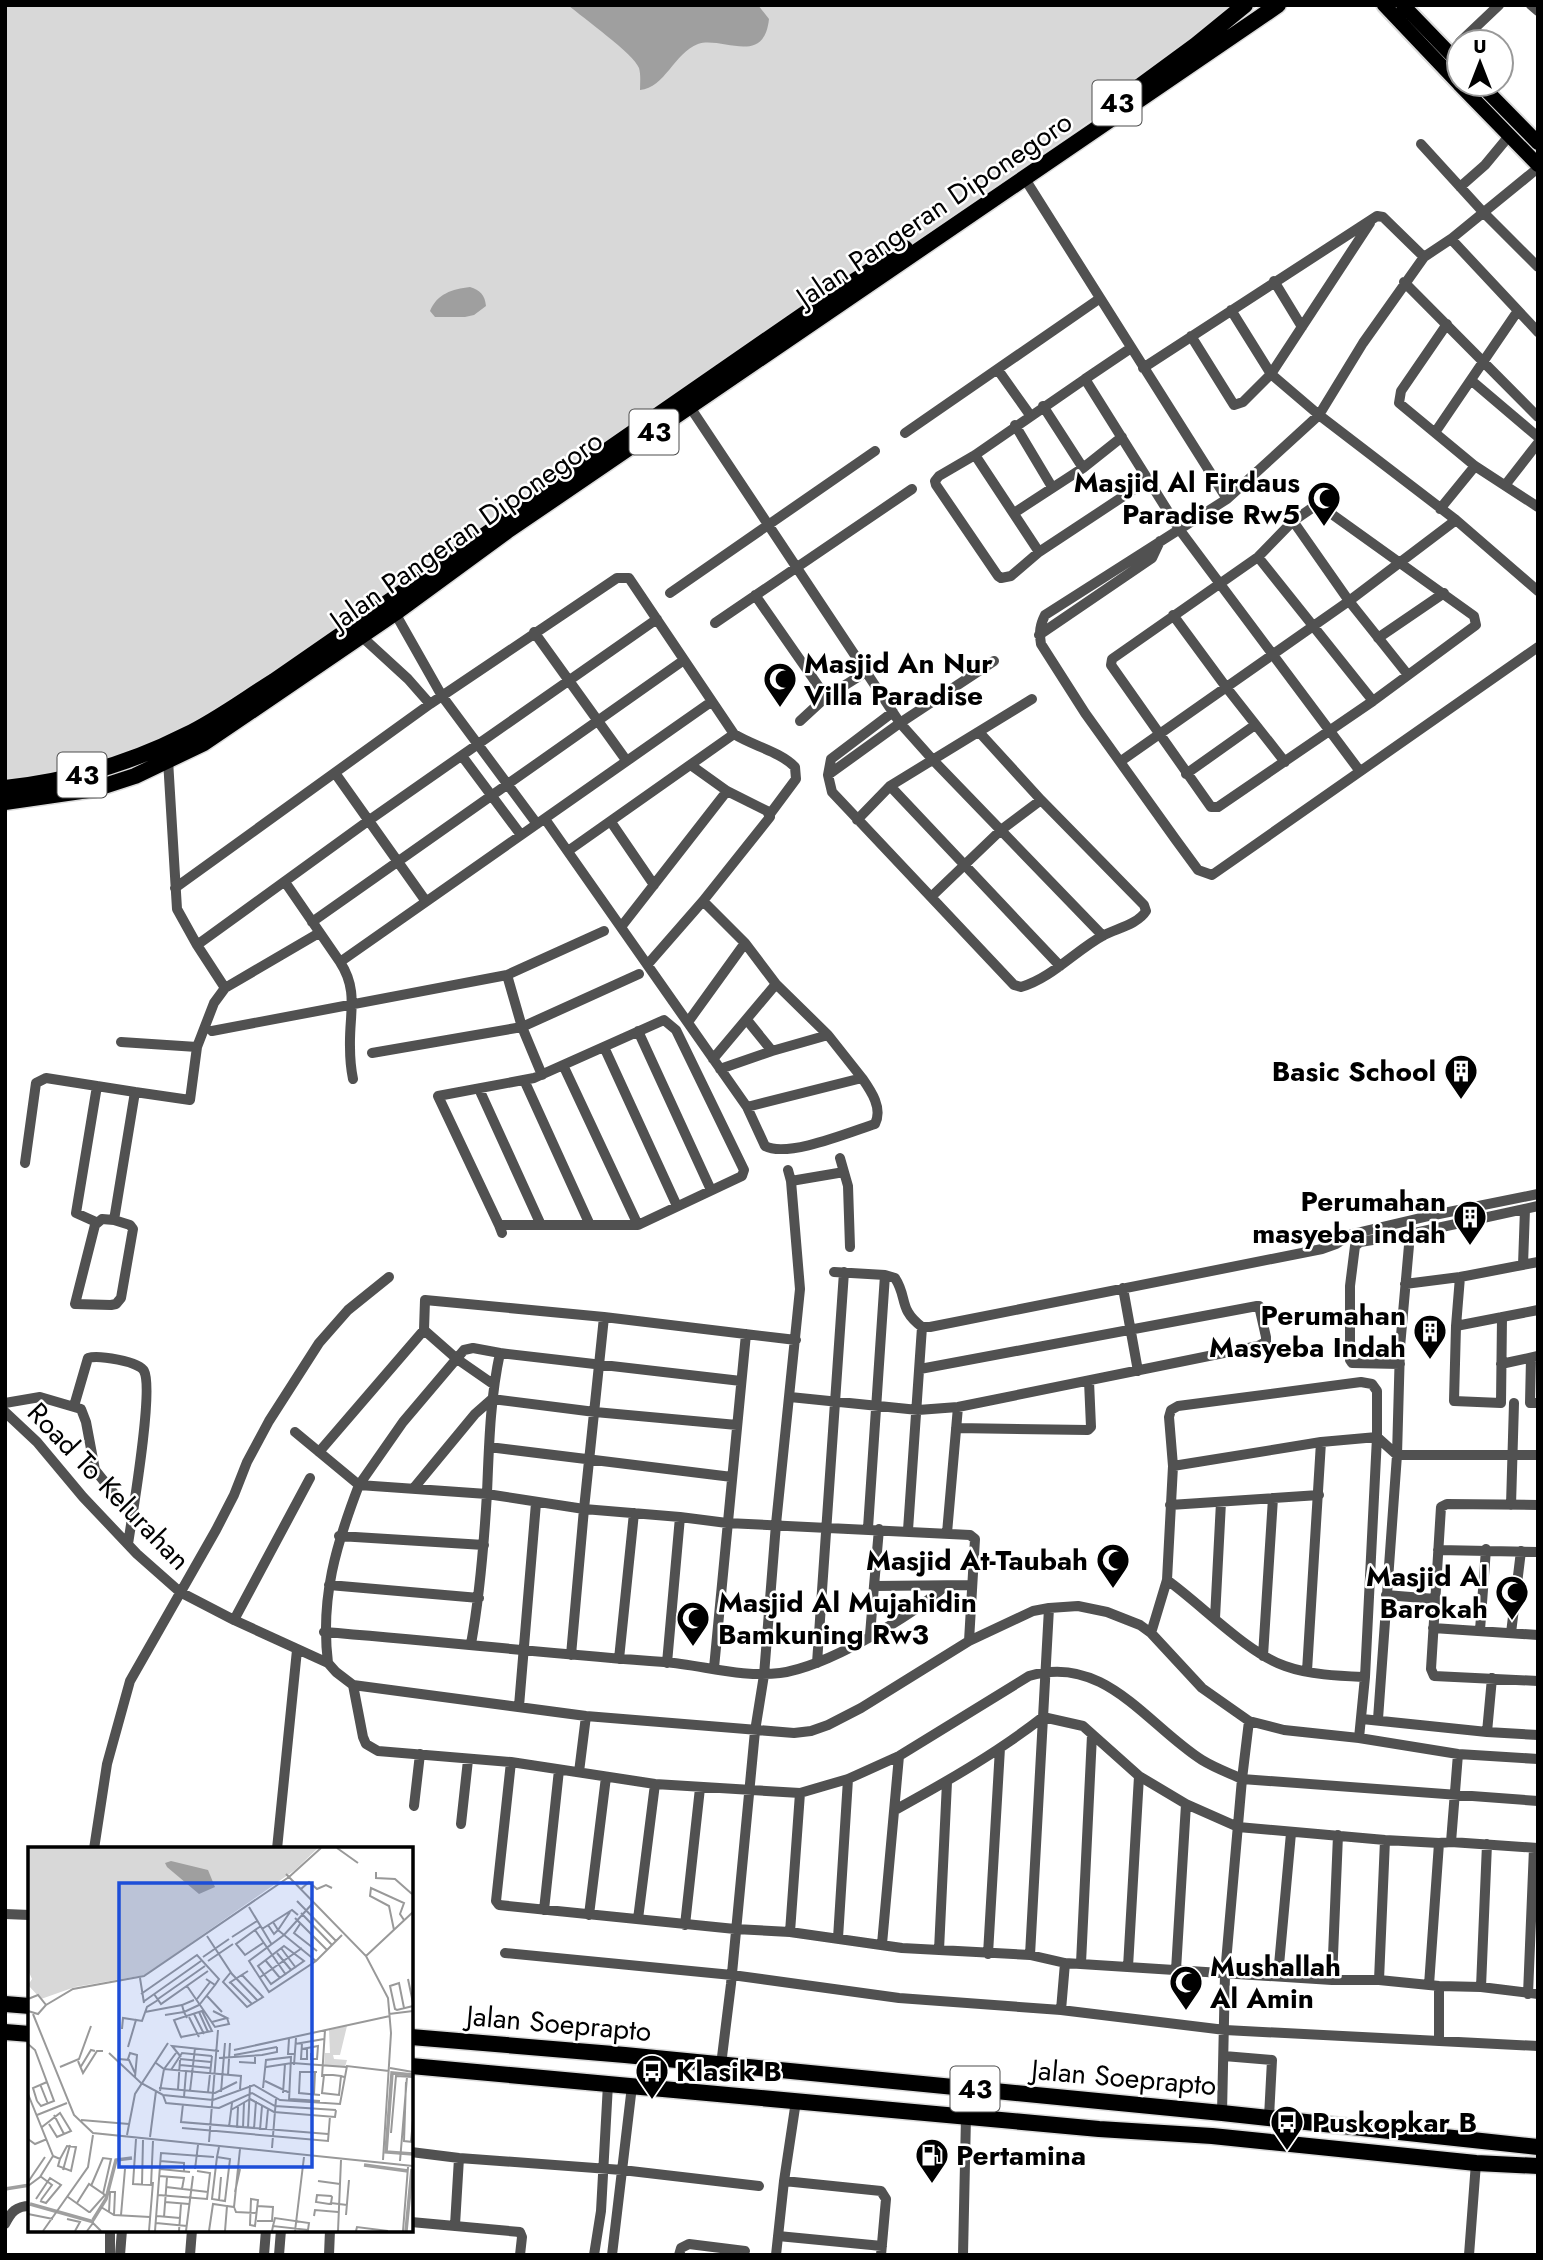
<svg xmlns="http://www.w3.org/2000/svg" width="1543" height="2260" font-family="Jost,sans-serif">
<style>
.green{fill:#d8d8d8}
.water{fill:#9f9f9f}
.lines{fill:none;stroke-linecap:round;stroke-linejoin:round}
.stream{stroke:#9f9f9f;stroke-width:3.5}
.major-casing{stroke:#dbdbdb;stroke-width:18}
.highway-casing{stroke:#dbdbdb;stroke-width:19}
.minor{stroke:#515151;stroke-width:10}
.major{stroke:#000;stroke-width:14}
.highway{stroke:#000;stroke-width:16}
.labels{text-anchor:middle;stroke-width:5;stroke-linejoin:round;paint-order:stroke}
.shield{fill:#fff;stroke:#4c4c4c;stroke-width:2}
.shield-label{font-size:26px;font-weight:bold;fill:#000}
.street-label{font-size:28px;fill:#000;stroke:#fff}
.poi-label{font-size:28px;font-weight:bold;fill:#000;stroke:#fff;text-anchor:end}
.inset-river{fill:none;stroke:#9f9f9f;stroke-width:3.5}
.inset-road{fill:none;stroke:#999;stroke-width:2}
.view{fill:#1d4ed8;fill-opacity:0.15;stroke:#1d4ed8;stroke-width:3.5}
.inset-edge{fill:none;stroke:#000;stroke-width:3.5}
</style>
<rect width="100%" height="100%" fill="#fff"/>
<path class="green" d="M5,5h1254l-1052,725 -202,62z"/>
<path class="water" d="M568,5h190l11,14c-5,48 -47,17 -71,25 -24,9 -33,44 -58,46 0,-7 1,-15 -1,-22 -5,-14 -56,-50 -71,-63z
M470,287c10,3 15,8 16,19l-12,9 -9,2h-30l-5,-6c7,-17 22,-22 40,-24z"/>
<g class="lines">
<path class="stream" d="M5,2189l25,-4"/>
<defs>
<path id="major" d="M1384,5l75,79
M1403,5l56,58
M1459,84l79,81
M1480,84l58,59"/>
<path id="highway" d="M1117,103l79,-58 49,-40
M5,788c64,-7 124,-24 181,-53 31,-15 59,-36 88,-54l536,-371 95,-62
M5,802l90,-13 40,-13 69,-33 191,-130 112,-82 771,-526
M5,2004l25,2
M5,2032l25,2
M411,2037l214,18 597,58 316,34
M411,2066l688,63 113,7 264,27 62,3"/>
</defs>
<use href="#major" class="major-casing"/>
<use href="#highway" class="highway-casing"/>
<path class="minor" d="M1531,5l7,6
M1460,42l39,-37
M1421,144l62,68 55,55
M1538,168l-87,71 -27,18 -61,86 -44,72 -92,84 -182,116c-5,10 -6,17 -4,29l44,69 91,127 22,30 14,5 326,-228
M1025,179l202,320
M1460,187l25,-22 24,-29
M1451,239l87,93
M1274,281l28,46
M1404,282l134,135
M1231,310l40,64 99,-151
M1447,324l-46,67 -2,12 76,63 63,41
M1191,336l43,69 9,-3 28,-28 48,41 137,105 82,71
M1131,348l-46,31 94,150 180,241
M1143,368l234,-152 6,1 41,40
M998,370l32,45
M1085,379l-110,76 -36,21 -4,5 1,4 62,91 3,2 10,-2 28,-24 109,-72
M1472,381l66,56
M1043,406l40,62
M690,407l210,316 33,37 170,176
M1015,425l37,62
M1436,431l81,-119
M905,433l194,-134
M975,455l64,97
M1506,484l32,-41
M1319,505l155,111 2,9 -103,76 -155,106h-7l-100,-142 1,-6 146,-102 35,-36 19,-13z
M1440,509l35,-43
M1014,513l69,-45 39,-31
M1293,521l56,80 59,74
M1258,557l115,144
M670,593l205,-142
M755,595l71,102
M395,613l47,83 95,128
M1173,615l53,72 59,75
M715,623l197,-134
M534,632l92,128
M360,635l48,44 22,25
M1039,635l113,-77 8,-17
M1378,638l66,-45
M893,712l-62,47 -3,16 4,17 182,193 7,2c31,-9 55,-37 83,-52 14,-7 34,-11 42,-24l-2,-6 -103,-105 -62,-68
M800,721l26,-24 40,-25
M462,756l59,79
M168,760l9,149 20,36 28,43
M1121,761l228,-160 107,-81
M335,773l90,127
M1186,774l69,-49
M828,775l72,-52 94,-62
M890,786l170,180
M545,819l202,288 18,39c23,12 85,-14 110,-22 8,-16 -4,-33 -13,-46
M857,820l33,-34 142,-87
M611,822l43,63
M568,851l166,-117
M285,882l55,80 371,-260
M175,888l255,-184 187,-126h12l105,156c19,12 45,17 61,33l1,12 -26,35
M931,897l70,-67 40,-30
M703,901l42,42 31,41 52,51
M312,922l372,-262
M621,927l106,-136
M197,945l171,-124 289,-202
M340,962c19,29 9,52 10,85 0,11 1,22 3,32
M648,964l55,-63 67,-84 -3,-6 -40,-20 -35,-25
M688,1022l57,-79
M212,1031l295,-56
M638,1031l73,159
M121,1042l76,5
M604,1047l73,159
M372,1053l150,-26 -15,-52 97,-44
M713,1059l63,-75
M563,1065l75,160
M720,1069l52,-18
M542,1075l-20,-48 117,-53
M524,1080l66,145
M479,1089l62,136
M747,1107l115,-29 -34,-43 -56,16 -25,-31
M840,1158l8,28 2,61
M25,1163l11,-80 10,-5 89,14
M791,1181l53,-9
M114,1220l16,5 3,4 -12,69 -5,6 -5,1 -36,-1 20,-79 7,-6 12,1 21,-128 55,8 7,-53 17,-44 11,-15 94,-55
M96,1222l-20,-9 21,-127
M499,1225h139l104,-49 2,-6 -68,-140 -12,-10 -130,58 -96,18 61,129 3,8
M1523,1265l2,-56
M834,1272l51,3 10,3c13,20 3,31 27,49h8l392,-78 14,-5 16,-10 77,-18 109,-22
M1460,1277l-4,49 -2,75 47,2 1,-86
M1405,1284l55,-7 78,-15
M1123,1288l15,83
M1456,1326l82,-16
M1531,1358l-1,45h8
M1400,1364l-48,-1 -2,-3v-74l5,-40 5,-4 50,-8 128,-28
M1501,1364l37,-8
M493,1384l-36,-25 -33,-29 1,-30 179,17 192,23
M790,1397l128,13 40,-3 300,-61 8,-4v-5l-7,-31h-2l-337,63
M492,1399l103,13 142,13
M5,1403l35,-6 41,12 5,13 9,48 37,46
M74,1406l14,-48c10,-3 51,3 56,13 10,18 -12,146 -16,173
M5,1412l32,30 46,55 54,57 43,38 54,28 94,43 8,9 17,13 233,31 208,17 17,-2 17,-6 33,-17 108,-67 64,-30 16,-3 29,-2 29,6 33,13 11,8 51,55 47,33 35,9 75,8 99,16 80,5
M956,1428l132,2 3,-3 -2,-46
M295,1432l64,53 44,-63 61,-72 9,-2 27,5
M489,1447l243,30
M319,1452l105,-122
M1173,1466l148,-24 56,-5 20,18h141
M413,1489l62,-75 17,-15
M1170,1505l149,-10
M1511,1505l3,-102
M1538,1505l-91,-1 -6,3 -10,162 3,7 104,5
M868,1528l17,-253
M879,1529l-5,57 98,-1
M908,1530l14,-203
M947,1533l11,-126
M339,1536l145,9
M1438,1550l100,2
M1167,1580c35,25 80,73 118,86 25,9 55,10 80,11
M329,1585l150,13
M1386,1595l49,4
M1215,1618l6,-116
M234,1620l76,-142
M1433,1628l105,7
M1480,1630l6,-81
M324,1632c114,9 227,22 340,30 38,3 79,16 116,11 46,-6 130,-56 164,-86
M1151,1633l16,-53 6,-114 -4,-49 2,-7 7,-4 183,-24 11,2 5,7v46l-12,240 -6,61
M1511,1633l10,-82
M870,1635l4,-49
M471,1644c9,-50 13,-100 16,-151 2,-47 3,-94 13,-140l241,28
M571,1655l13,-146 20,-192
M1263,1656l10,-158
M619,1659l15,-146
M328,1663c-8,-65 8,-118 31,-178l128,9 97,15 96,8 47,6 243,12 5,4 -6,102
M667,1663l13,-146
M817,1663l27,-391
M714,1668l32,-334
M1307,1671l14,-229
M353,1685l10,52 3,7 12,7 133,11 144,22 145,9 48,-14 51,-23 130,-80c75,-23 118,49 173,84 13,8 27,13 40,19l296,22
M519,1706l17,-203
M1043,1717l40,9 56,50 47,28 52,23 147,13 54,3 12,-1 87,6
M1362,1719l125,13 51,3
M1378,1719l19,-264 3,-108 10,-113
M1487,1732l5,-54
M511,1762l-15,139 3,4 236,24 55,3 112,16 128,7 35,8 267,17h47l60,6 42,1 57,7
M579,1772l7,-56
M414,1806l6,-52
M895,1810c51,-28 102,-57 148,-93
M461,1824l7,-64
M1451,1842l7,-88
M94,1849l13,-85 23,-83 86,-151 18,-35 13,-33 22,-41 50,-78 29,-33 41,-33
M277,1849l20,-199
M544,1910l15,-140
M5,1914l25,1
M589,1915l17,-138
M638,1919l17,-135
M685,1925l15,-137
M790,1932l10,-139
M838,1938l10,-159
M882,1944l17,-188
M939,1950l8,-168
M505,1953l227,22 167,23 162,12 164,20 313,16
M988,1954l12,-206
M1030,1955l19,-347
M1081,1963l11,-228
M1128,1967l11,-191
M1176,1970l10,-166
M1278,1976l13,-143
M1332,1980l6,-145
M1379,1980l6,-140
M1429,1985l10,-142
M1439,1986v53
M1481,1987l6,-143
M1528,1994l6,-146
M1061,2010l4,-47
M1224,2056l48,4 -3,57
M721,2065l10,-81 24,-253 9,-56 12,-151 24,-235 -9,-108 -3,-11
M1222,2113l3,-139 17,-195 7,-58
M411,2152l48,6 163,12 137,16
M784,2181l97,10 5,8 -5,56
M411,2222l109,10 2,5 -2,18
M5,2224c6,-12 11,-18 25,-18
M455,2225l4,-67
M778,2236l104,10
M110,2255v-25
M120,2255l2,-25
M190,2255l2,-25
M264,2255l2,-25
M279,2255l2,-25
M329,2255l1,-25
M594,2255l7,-44 7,-127
M612,2255l20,-169
M679,2255l2,-7 8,-4 56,7
M776,2255l8,-74 12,-80
M963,2255l3,-139
M1469,2255l7,-92"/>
<use href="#major" class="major"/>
<use href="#highway" class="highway"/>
</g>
<defs>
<symbol id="mosque-pin" viewBox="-11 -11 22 30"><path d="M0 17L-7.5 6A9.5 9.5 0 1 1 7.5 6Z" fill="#000" stroke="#fff"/><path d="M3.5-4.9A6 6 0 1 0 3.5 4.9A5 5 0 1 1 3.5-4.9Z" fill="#fff"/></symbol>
<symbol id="building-pin" viewBox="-11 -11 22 30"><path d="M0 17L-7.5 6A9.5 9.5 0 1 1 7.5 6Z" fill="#000" stroke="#fff"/><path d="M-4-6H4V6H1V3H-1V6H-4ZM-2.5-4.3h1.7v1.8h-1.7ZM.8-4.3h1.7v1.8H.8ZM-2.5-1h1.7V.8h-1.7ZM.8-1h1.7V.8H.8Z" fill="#fff"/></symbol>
<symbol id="bus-pin" viewBox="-11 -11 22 30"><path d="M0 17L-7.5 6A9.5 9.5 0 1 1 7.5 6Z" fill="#000" stroke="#fff"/><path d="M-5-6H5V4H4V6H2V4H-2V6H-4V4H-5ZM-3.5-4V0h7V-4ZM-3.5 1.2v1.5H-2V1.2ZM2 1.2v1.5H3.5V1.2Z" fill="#fff"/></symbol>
<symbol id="fuel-pin" viewBox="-11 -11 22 30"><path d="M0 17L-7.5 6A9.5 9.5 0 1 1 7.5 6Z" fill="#000" stroke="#fff"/><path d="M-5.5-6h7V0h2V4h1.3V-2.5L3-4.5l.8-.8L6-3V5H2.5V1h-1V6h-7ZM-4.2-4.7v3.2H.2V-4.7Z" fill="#fff"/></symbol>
</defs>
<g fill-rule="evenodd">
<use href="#mosque-pin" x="1305" y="479" width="38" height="52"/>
<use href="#mosque-pin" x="761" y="660" width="38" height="52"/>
<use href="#building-pin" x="1442" y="1052" width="38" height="52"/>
<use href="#building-pin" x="1451" y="1198" width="38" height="52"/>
<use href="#building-pin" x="1411" y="1312" width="38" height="52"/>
<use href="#mosque-pin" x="1094" y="1541" width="38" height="52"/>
<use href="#mosque-pin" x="1493" y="1573" width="38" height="52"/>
<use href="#mosque-pin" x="674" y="1599" width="38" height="52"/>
<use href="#mosque-pin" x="1167" y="1963" width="38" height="52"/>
<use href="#bus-pin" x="633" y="2052" width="38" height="52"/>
<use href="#bus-pin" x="1268" y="2103" width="38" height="52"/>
<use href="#fuel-pin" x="913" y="2136" width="38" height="52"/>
</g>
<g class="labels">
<g class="shield">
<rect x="1092.5" y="80.5" width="49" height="45" rx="5"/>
<rect x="629.5" y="409.5" width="49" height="45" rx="5"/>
<rect x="57.5" y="752.5" width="49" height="45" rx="5"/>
<rect x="950.5" y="2066.5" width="49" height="45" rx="5"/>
</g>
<g class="shield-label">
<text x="1117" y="112">43</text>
<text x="654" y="441">43</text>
<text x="82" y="784">43</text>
<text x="975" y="2098">43</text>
</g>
<g class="street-label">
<text transform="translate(934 209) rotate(-34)" y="10">Jalan Pangeran Diponegoro</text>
<text transform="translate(466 530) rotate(-35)" y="10">Jalan Pangeran Diponegoro</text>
<text transform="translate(109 1486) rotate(46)" y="10">Road To Kelurahan</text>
<text transform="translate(559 2023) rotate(5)" y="10">Jalan Soeprapto</text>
<text transform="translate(1124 2077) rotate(5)" y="10">Jalan Soeprapto</text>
</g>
<g class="poi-label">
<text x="1300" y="492">Masjid Al Firdaus<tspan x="1300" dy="32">Paradise Rw5</tspan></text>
<text x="804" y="673" text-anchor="start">Masjid An Nur<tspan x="804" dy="32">Villa Paradise</tspan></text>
<text x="1436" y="1081">Basic School</text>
<text x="1446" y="1211">Perumahan<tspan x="1446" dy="32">masyeba indah</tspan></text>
<text x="1406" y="1325">Perumahan<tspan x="1406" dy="32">Masyeba Indah</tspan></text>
<text x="1088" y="1570">Masjid At-Taubah</text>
<text x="1488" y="1586">Masjid Al<tspan x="1488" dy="32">Barokah</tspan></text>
<text x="718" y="1612" text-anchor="start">Masjid Al Mujahidin<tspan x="718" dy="32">Bamkuning Rw3</tspan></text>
<text x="1210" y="1976" text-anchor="start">Mushallah<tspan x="1210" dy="32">Al Amin</tspan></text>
<text x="676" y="2081" text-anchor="start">Klasik B</text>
<text x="1312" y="2132" text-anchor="start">Puskopkar B</text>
<text x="956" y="2165" text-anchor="start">Pertamina</text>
</g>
</g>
<g transform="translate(28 1847)">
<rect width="385" height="385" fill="#fff"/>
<path d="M0,1h290l-23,22 -150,105 -70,12 -34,12 -13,-14 4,-6 -4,-9zM319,179l-7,29h-7l1,4 13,1 -2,7 -21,-1 1,-13h5l-1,-23z" fill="#d8d8d8"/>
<path d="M143,14l37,9 7,17 -16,7 -32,-27 -2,-4z" fill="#9f9f9f"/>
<path class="inset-river" d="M385,228l-21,-2 -6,79 27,2M336,318l44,6M2,357l64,18M65,373l13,-21 10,-39 16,-2M378,384l6,-62"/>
<path class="inset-road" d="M309,1l21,15M348,25v6l19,1 17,15M258,27l80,82 22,42 3,35 -8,127M273,42l8,-7 8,7 9,-4 6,3M269,54l39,40M284,57l-28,31 -35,26 20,31 47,-31 26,-26M221,60l23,38M273,66l31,32M267,71l32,32M245,75l5,8 12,-18M272,77l-6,9 23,18M240,78l6,9 4,-4 38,31M233,79l-6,4 31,45M234,82l30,-19 6,5M227,83l-19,14 9,11 18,-12M366,83l-5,-24 -19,-10 1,-8 33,15 -4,11 4,6M179,89l25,38 25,26M204,90l25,-16M256,99l20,15 -33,23 -13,-18zM253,101l15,20M249,106l14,17M338,109l47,-44M175,110l26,-18M180,114l25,-17M238,114l14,17M203,125l-8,10 24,25 16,-10 -21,-22M112,131l4,25M231,131l43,-30M380,132l5,24M202,135l22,22M201,136l19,-12M159,139l28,41 14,-3 -2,-6M113,147l56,-39 22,24 -4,6M126,147l7,10 47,-33M179,149l15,16M0,152l10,-4 8,10 -8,9 -10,-3M130,152l47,-33M169,152l13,-17M115,155l58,-41M172,157l15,-19 -9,-6M18,158l27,-16 71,-13 145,-99 32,-29M376,161l-5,-25 -9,3 5,23 2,1 16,-4M117,165l37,-7M171,165l9,20M5,167l41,101 19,18 320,33M166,167l10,20M361,167l24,-3M137,168l19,-3 -2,-7 12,-5M161,170l10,20M159,171l-3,-6 15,-7M184,175l15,-4 -14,-7M94,182l1,-11 13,2M153,190l31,-6 -10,-20 -28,9 7,17 1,1M261,192l-1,15h6M274,196l-1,16h6v-11M0,197l7,6 19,51 -13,5 -4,-5M267,197l29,-5M100,200l8,-27 6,1 5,-14 11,-7M274,202l16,-3 -1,13h-6v-6M206,203l156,-34M81,206l32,30 22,12 50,5 41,-15 26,15 60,4 7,-38 42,5M206,208l43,-8M153,210l-9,-11 47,5M191,211l43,-3 15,-3v-5M91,212l10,1 6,13M100,212l2,-6 7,2 -2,22M152,212l31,3M50,214l5,12 14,-22h6M211,215l16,1v-6M128,216l8,6 12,-16M152,218l31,3M266,218l2,-27M32,220l19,-8 12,-33M238,220l26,-4 54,4M52,221l11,-18 4,1M362,221l23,4M143,223l11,-17 30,3M289,225h-17l-1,21 21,2M200,228l2,-32M313,229l-2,19 -17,-2 2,-18h9l8,1 3,1M294,230l3,-47M237,234l25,12M378,235l-2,59 9,1M12,237l8,20M131,241l56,5 22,-11M235,241l3,-28 25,-3 -2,44M150,242l2,-29M132,244l4,-22 77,7 -1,13M162,244l5,-43M180,245l4,-36M193,245l4,-49M255,246l2,-29M0,247l25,62 -13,21 -12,9M286,247l1,-22M135,248l3,8 53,5 33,-15 23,13 61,4M156,250l2,-25M222,252l24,13 61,5 1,-7M262,252l30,2M9,254l-4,-13 14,-6M155,257l-2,18 147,12M203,263l19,-11M9,268l30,-12M26,268l10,19M53,273l48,4M14,280l18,-14 11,18 -14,6 -8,-13M201,280l3,-24M154,281l146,13 2,-25M209,281l1,-21M215,281l1,-26M220,281l2,-43M226,282l2,-28M232,283l2,-24M238,283l2,-21M363,286l5,-57 17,1M99,288l8,-41 33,-51M122,290l6,-46M0,292l7,5 12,-5M108,292l-3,45 18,1 2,-44M181,295l9,-112M383,295l2,-22M244,301l4,-49M25,309l7,3 7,-13 9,1 -5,24 -13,-5 2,-7M189,310l13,2 -5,42 -13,-2 5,-42 2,-10M132,314l24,2v8M372,314l7,-84M132,322l30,3M167,322l3,-24M35,323l7,-25M12,329l12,9 -11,15M131,329l25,2 -2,11M290,334l22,3M0,335l17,-25M114,337l1,-44M63,339l12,-28 8,1 -8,35M138,340l42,5M207,345l5,-23M130,348l49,4 3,-26 -13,-2M40,350l21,15h1l15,-17 -16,-11 -12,19M8,352l14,-21 11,7 -15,18 -6,-2M223,352l7,1 -3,26 -5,-1zM191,353l2,-23M137,355l24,2M303,358v-2l1,-6 -1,-1 -14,-1 -1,7 13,2 2,-1 16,2M199,359l7,1 6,-58M73,360l13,8 36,2M206,360l2,5 21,1M81,365l1,-20h5l-1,23M0,367l25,5M93,368l4,-46M318,368l3,-35M129,369l23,2M286,369l1,-6 23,2M136,370l3,-40M39,372l13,3 -5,9M229,374h15l1,-14 -16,-1M128,376l31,3M15,384l45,-64 5,-32M59,384l6,-8 8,8M121,384l4,-49M127,384l6,-78 53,4M151,384l2,-27M158,384l7,-55M181,384l4,-27 14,2 -2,25M244,384l1,-5 35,4 1,-7 -34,-5 -2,8M267,384l9,-74M310,384l3,-71M328,384l1,-4 31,4M375,384l5,-64"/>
<path class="view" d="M91,36h193v284h-193z"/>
<rect width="385" height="385" class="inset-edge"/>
</g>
<rect width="1543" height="2260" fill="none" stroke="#000000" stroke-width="14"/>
<g transform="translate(1480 63)"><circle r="33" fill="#ffffff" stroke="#999999" stroke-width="2"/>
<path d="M0-5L12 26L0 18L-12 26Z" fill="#000000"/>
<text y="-10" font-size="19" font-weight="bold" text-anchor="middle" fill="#000000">U</text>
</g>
</svg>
